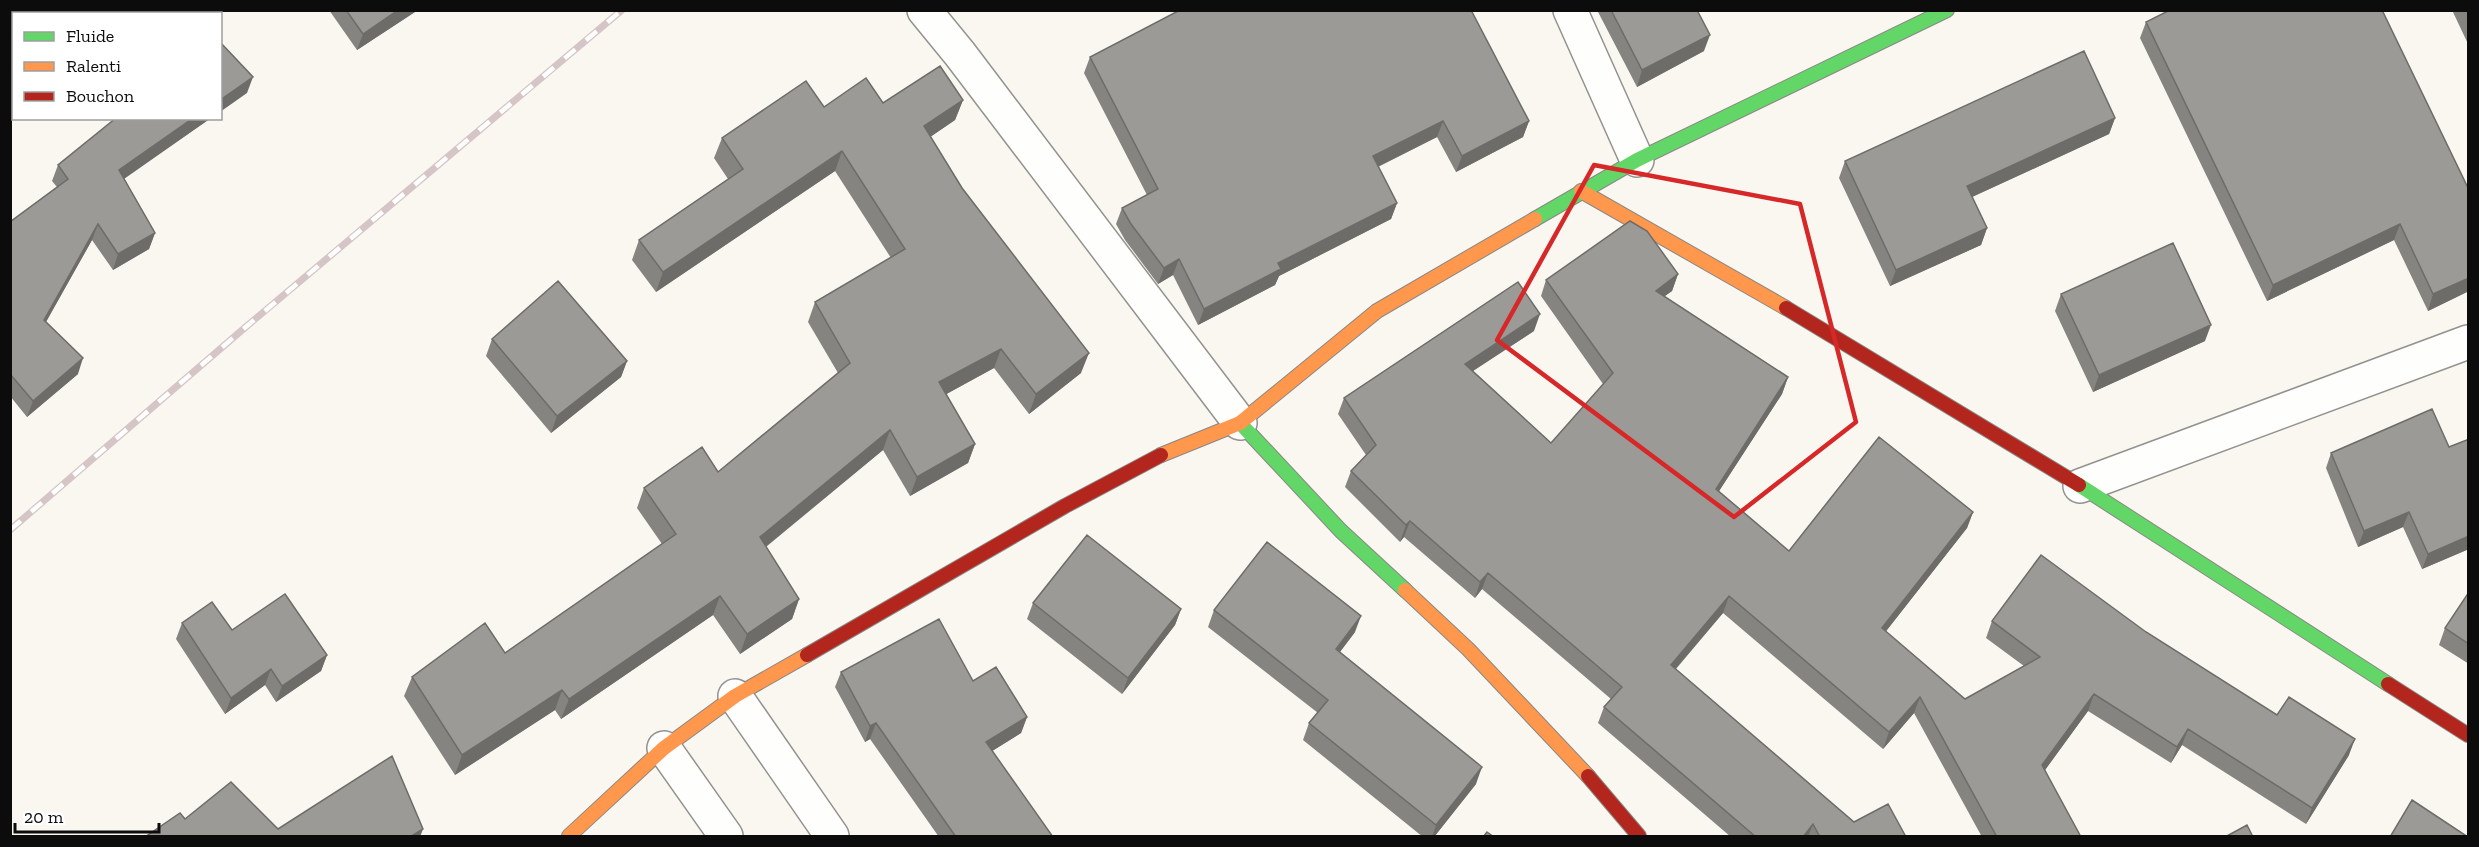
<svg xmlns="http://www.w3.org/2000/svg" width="2479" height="847" font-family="'Zilla Slab',serif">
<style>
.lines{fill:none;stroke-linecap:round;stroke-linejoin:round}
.street-casing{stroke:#93928f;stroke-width:36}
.fast-casing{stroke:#8a8885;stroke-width:16}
.slow-casing{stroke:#8a8885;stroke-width:16}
.jam-casing{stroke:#8a8885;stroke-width:16}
.street{stroke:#fefefd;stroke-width:33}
.fast{stroke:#63d668;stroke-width:14}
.slow{stroke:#ff974d;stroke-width:14}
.jam{stroke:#b3261e;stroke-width:14}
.rail-casing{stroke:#d5c5c6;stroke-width:7}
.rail{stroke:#fff;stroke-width:4.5;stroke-dasharray:14;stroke-linecap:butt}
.wall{fill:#868481}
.shaded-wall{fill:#6d6c69}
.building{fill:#9c9a96;stroke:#6d6c69;stroke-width:1.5}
.marked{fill:none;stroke:#d62828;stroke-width:4.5;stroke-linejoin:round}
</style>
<rect width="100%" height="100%" fill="#faf7f0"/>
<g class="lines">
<defs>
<path id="street" d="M924,10l36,44 280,369
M1570,10l67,150
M2080,486l388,-144
M735,696l97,140
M664,748l62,88"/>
<path id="fast" d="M1535,219l102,-59 310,-150
M1240,423l101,108 64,59
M2079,485l309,199"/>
<path id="slow" d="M1581,191l205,117
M1161,455l79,-32 137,-112 158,-92
M1405,590l63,59 120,127
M569,836l95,-88 71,-52 72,-41"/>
<path id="jam" d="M1786,308l293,177
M807,655l258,-149 96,-51
M2388,684l80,51
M1588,776l51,60"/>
</defs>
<use href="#street" class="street-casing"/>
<use href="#fast" class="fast-casing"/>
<use href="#slow" class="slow-casing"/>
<use href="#jam" class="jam-casing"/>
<use href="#street" class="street"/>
<use href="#fast" class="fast"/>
<use href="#slow" class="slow"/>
<use href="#jam" class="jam"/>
<defs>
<path id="rail" d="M10,530l231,-199 381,-321"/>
</defs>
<use href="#rail" class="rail-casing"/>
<use href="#rail" class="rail"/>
</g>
<path class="wall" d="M329,10h89l-61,40z
M1597,10h100l7,41 -67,36z
M2452,10h17v36z
M2383,13l86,177v101l-41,20 -34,-71 -127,61 -127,-263 6,-16z
M1090,57l439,64 -6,16 -67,35 -19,-35 -59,30 19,36 -6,16 -112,57 -4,9 -77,40 -25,-50 -15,9 -33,-44 -9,-16 6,-16 25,-13 -63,-122z
M963,100l-8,20 -25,17 151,236 -52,41 -35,-46 -48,26 29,50 -7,19 -58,33 -27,-46 -117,97 33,52 -7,20 -52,35 -27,-39 -152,104 -6,-9 -100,65 -51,-79 8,-19 93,-24 157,-109 -25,-36 7,-20 74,-16 120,-99 -30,-51 7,-20 76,-44 -56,-87 -179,121 -24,-32 7,-20 89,-61 -14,-21 8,-20 102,-31z
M211,118l-87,60 31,55 -6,16 -36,21 -21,-30 -46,82 32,52 -51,43 -17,-21v-174l47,-35 -5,-6 6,-16z
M2115,118l-6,16 -137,63 15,31 -6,17 -91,41 -51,-108 6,-17z
M1678,274l-6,17 -8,5 124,81 -6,17 -63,97 70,60 184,-39 -6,16 -81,103 79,68 59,-33 -38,-28 6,-17 154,11 131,83 72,40 -43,69 -124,-79 -11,18 -83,-52 -43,59 36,67h-99l-68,-124 -31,36 -160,-136 -47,56 178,153 52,15h-175l-133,-114 6,-16 7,-8 -129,-110 -7,9 -71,-61 -4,5 -55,-55 6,-16 15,-16 -28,-41 6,-16 190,-67 -61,40 78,72 52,-59 -62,-88 5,-16z
M2061,294l144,47 -112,51 -38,-81z
M492,339l135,22 -6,16 -70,56 -65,-77z
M2331,453l138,96 -47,20 -19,-42 -45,20 -32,-79z
M2469,592v72l-30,-19 6,-17z
M1033,603l148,6 -6,16 -53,69 -95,-75z
M1214,610l141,22 -15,20 136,132 -42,53h-11l-120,-97 6,-17 9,-10 -110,-86z
M182,623l50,7 95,25 -6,16 -45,31 -11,-17 -40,29 -49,-75z
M841,672l132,9 54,36 -6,16 -29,18 61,86h-114l-69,-98 -5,3 -30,-55z"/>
<path class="shaded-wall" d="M398,10h20l-61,40 6,-16z
M1710,35l-6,16 -67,36 5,-17z
M253,77l-6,16 -27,19v-12z
M963,100l-8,20 -38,26 7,-20z
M193,118h18l-97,68 5,-16z
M2115,118l-6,16 -148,68 6,-16z
M1443,121l-6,16 -70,35 6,-16z
M1529,121l-6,16 -67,35 6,-16z
M842,151l-7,20 -179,121 7,-20z
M1397,203l-6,16 -112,57 -4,9 -77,40 6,-16 74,-46z
M98,224l-6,16 -54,96 6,-16z
M2400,224l-6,16 -127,61 6,-16z
M1987,228l-6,17 -91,41 6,-16z
M155,233l-6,16 -36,21 5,-16z
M1179,259l-6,16 -15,9 6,-16z
M1678,274l-6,17 -22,16 6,-16z
M2469,278v13l-41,20 5,-17z
M1540,314l-6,17 -75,49 6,-16z
M2211,325l-6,16 -112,51 6,-17z
M1001,349l-7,19 -62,34 7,-20z
M1089,353l-8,20 -52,41 7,-20z
M83,358l-5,16 -51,43 6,-16z
M627,361l-6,16 -70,56 6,-17z
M1788,377l-6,17 -72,111 6,-16z
M890,430l-7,20 -130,107 7,-20z
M975,444l-7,19 -58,33 7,-19z
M1973,512l-6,16 -91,116 6,-16z
M2409,512l-6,15 -45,20 6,-16z
M1410,521l-6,16 -4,5 6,-17z
M2469,536v13l-47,20 6,-15z
M1488,573l-6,16 -7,9 5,-16z
M720,596l-7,19 -152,104 8,-20z
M1729,596l-6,17 -58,68 6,-16z
M799,599l-7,20 -52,35 7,-20z
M1181,609l-6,16 -53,69 6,-16z
M1361,616l-6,16 -25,33 6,-16z
M327,655l-6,16 -45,31 6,-16z
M271,669l-6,16 -40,29 6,-16z
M562,690l-7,20 -100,65 7,-20z
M2094,694l-6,17 -51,70 5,-16z
M1920,697l-6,16 -31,36 6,-17z
M1027,717l-6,16 -40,25 5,-16z
M876,723l-6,16 -5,3 5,-16z
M2188,729l-6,16 -11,18 6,-16z
M2355,739l-6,16 -43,69 6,-16z
M1482,767l-6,17 -42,53h-2l4,-12z
M1813,824l-5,13h-5z
M423,829l-3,8h-10z"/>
<path class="building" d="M346,10h52l-35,24z
M1180,10h291l58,111 -67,35 -19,-35 -70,35 24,47 -119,60 3,6 -77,40 -25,-50 -15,9 -33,-44 -9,-16 36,-19 -68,-132z
M1611,10h86l13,25 -68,35z
M2170,10h212l87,180v88l-36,16 -33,-70 -127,61 -127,-263z
M220,42l33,35 -33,23z
M2084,51l31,67 -148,68 20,42 -91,42 -51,-109z
M940,66l23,34 -39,26 38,62 127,165 -53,41 -35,-45 -62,33 36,62 -58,33 -27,-47 -130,107 39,62 -52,35 -27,-38 -151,103 -7,-9 -100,65 -50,-78 73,-54 20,30 171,-119 -32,-46 58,-41 16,25 132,-109 -35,-61 90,-53 -63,-98 -179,121 -24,-32 104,-71 -21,-31 84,-57 18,26 42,-29 17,25z
M116,118h77l-74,52 36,63 -37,21 -20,-30 -54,96 39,38 -50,43 -23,-27v-152l58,-43 -10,-14z
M1630,221l17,10 31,43 -22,17 132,86 -72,112 73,62 90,-114 94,75 -91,116 83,71 75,-42 -48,-36 49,-66 105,77 131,83 12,-18 66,42 -43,69 -124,-79 -11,18 -83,-53 -52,71 39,72h-84l-77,-140 -31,35 -160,-136 -58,69 183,157 34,-18 18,33h-86l-7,-13 -10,13h-47l-152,-130 18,-20 -134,-114 -8,9 -70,-61 -4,4 -55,-54 25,-26 -32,-47 174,-116 22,32 -75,50 86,79 62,-70 -67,-93z
M2173,243l38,82 -112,50 -38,-81z
M558,281l69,80 -70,55 -65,-77z
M2432,409l17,38 20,-8v97l-41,18 -19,-42 -45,19 -33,-78z
M1087,535l94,74 -53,69 -95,-75z
M1267,542l94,74 -25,33 146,118 -46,58 -127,-102 19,-23 -114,-90z
M2469,592v52l-24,-16z
M285,594l42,61 -45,31 -11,-17 -40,29 -49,-75 30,-21 20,28z
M939,619l34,62 23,-14 31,50 -41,25 67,95h-97l-80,-114 -6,3 -29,-54z
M392,756l31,73 -13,8h-265l35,-24 5,6 46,-37 47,47z
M2412,800l56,37h-78z
M2247,825l6,12h-28z
M1487,832l7,5h-11z"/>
<path class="marked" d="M1594,165l206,39 56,218 -122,95 -237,-177z"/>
<rect width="2479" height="847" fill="none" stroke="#0c0c0c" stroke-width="24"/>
<rect x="12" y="12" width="210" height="108" fill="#ffffff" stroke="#9e9e9e" stroke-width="1.5"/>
<rect x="24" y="32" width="30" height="9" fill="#63d668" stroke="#9e9e9e" stroke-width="1.5"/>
<text x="66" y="42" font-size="18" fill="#0c0c0c">Fluide</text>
<rect x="24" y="62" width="30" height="9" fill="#ff974d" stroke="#9e9e9e" stroke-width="1.5"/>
<text x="66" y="72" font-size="18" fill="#0c0c0c">Ralenti</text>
<rect x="24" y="92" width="30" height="9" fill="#b3261e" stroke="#9e9e9e" stroke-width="1.5"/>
<text x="66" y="102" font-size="18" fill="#0c0c0c">Bouchon</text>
<path d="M15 823v9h144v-9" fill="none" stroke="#0c0c0c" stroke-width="3"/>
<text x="24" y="823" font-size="18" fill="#0c0c0c" stroke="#ffffff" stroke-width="4.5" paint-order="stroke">20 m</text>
</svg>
